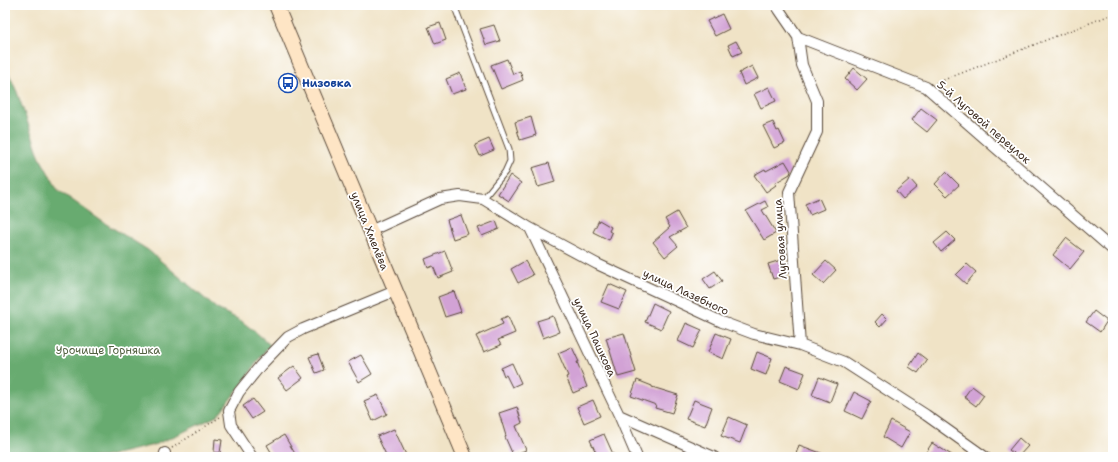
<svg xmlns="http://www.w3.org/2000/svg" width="1118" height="462" font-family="'Shantell Sans',sans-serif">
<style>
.forest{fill:#68ab6f;stroke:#526a46}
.building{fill:#d2a2d5}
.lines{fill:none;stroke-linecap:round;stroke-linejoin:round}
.service-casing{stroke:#564637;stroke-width:7}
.minor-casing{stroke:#564637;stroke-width:12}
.secondary-casing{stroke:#564637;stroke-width:16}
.path{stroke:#564637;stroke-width:1.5;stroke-dasharray:1 3;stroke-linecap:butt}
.service{stroke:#fff;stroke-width:5}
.minor{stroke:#fff;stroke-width:10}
.secondary{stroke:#fee5c5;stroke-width:14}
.labels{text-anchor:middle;stroke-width:3.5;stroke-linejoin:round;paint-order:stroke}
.transit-label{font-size:11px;font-weight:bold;fill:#164399;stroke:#fff;text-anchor:start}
.street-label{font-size:11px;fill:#3b2a1e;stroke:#fff}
.park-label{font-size:11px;fill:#536141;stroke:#fff}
</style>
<rect width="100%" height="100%" fill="#fff"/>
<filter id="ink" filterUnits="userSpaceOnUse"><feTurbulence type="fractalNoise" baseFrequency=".025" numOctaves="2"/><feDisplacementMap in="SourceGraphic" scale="8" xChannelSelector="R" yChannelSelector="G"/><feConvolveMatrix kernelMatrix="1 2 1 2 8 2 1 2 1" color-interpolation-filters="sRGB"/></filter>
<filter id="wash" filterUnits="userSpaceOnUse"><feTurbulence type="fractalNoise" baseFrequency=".012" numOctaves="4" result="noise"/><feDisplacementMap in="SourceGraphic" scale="16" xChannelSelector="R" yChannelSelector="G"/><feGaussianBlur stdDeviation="0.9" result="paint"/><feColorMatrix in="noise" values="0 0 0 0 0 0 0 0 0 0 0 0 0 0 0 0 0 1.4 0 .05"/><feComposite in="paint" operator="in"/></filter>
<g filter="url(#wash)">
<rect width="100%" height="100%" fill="#f0e3c6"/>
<path class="forest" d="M5,65l12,27 23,66 18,32 45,32 45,28 69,59 23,11 18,14 12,11 -9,11 -18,27 -26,33 -38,18 -25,11 -50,12h-80l-19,-7z"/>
<g id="blocks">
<path class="building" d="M722,14l7,15 -14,7 -8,-15z
M440,23l6,17 -11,4 -7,-17z
M494,25l6,16 -14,4 -6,-16z
M736,41l6,11 -9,4 -5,-11z
M507,59l6,15 7,-3 3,9 -22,9 -10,-24z
M752,66l6,12 -14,7 -5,-12z
M854,68l13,11 -10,11 -12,-11z
M460,73l6,16 -14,5 -6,-15z
M769,87l7,14 -15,7 -7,-14z
M921,108l16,12 -10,12 -15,-12z
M531,117l5,18 -16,5 -5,-18z
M773,122l4,9 2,-1 6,13 -11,5 -11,-22z
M489,139l5,11 -14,6 -5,-11z
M785,161l6,10 -1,3 -15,9 1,2 -10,7 -12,-17 11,-6 1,2z
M549,163l6,19 -17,5 -6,-19z
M946,172l13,13 -12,11 -12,-12z
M510,175l11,8 -12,18 -11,-7z
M910,179l7,8 -14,12 -7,-8z
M819,198l5,11 -14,6 -5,-11z
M765,201l3,6 -6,3 14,23 -12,7 -18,-29z
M677,212l9,16 -16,9 8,9 -13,11 -12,-15 17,-15 -5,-8z
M461,215l7,19 -15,5 -6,-19z
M599,220l12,7 -2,4 3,2 -3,7 -16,-8z
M496,221l3,8 -17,7 -4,-8z
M947,232l8,8 -14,12 -7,-9z
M1066,238l18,14 -14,17 -17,-14z
M445,251l8,21 -15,6 -5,-12 -5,2 -3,-9z
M781,260l5,15 -13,4 -5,-15z
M525,261l8,14 -15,8 -7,-14z
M826,261l10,9 -13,14 -10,-9z
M967,264l9,8 -10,12 -10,-9z
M715,271l7,10 -12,8 -7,-10z
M609,284l18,8 -8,17 -18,-7z
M454,291l7,21 -16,5 -7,-20z
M653,303l16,8 -8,18 -16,-7z
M1094,311l13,10 -7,11 -14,-10z
M882,314l5,5 -7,8 -5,-5z
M508,316l7,17 -17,7 3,5 -17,7 -8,-16 27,-12 -2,-5z
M553,316l6,16 -16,6 -6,-17z
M686,323l16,7 -9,18 -15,-7z
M624,333l12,39 -18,5 -12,-39z
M716,333l15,6 -8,20 -15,-7z
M572,347l7,15h-2l10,25 -14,6 -7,-16 2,-1 -10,-23z
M757,352l15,6 -6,17 -15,-6z
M918,353l9,7 -9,13 -9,-6z
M318,354l6,16 -8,3 -7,-16z
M361,355l11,19 -13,8 -11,-20z
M512,363l9,20 -9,4 -6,-12 -2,1 -3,-8z
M294,366l9,12 -16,12 -9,-12z
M786,366l19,7 -6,16 -19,-8z
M819,377l18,7 -7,18 -18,-7z
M637,380l15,6v1l26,8 -6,18 -17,-5 1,-3 -25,-9z
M972,386l12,9 -8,11 -12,-9z
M854,392l17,9 -9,18 -17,-8z
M378,395l9,19 -14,7 -9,-20z
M253,399l10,13 -11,7 -9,-13z
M593,400l7,16 -16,7 -7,-16z
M694,400l18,7 -7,19 -19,-7z
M517,407l5,16 -6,3 10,24 -13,5 -8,-18 1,-1 -7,-23z
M729,417l18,8 -7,18 -19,-7z
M891,421l19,11 -9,16 -18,-11z
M394,429l13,28h-20l-10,-21z
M604,434l9,20 -6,3h-9l-8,-17z
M284,435l13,22h-23l-7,-12z
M1019,438l9,8 -10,11 -9,-7z
M215,439l7,1 -2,13 -6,-1z
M932,443l23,14h-32z
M799,445l30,11 -1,1h-33z"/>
</g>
</g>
<g filter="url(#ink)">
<use href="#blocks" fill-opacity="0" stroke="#564637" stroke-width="1"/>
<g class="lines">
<defs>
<path id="service" d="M454,5l55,144 1,12 -5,11 -22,27"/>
<path id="minor" d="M776,5l22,32 4,28 15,36v31l-28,60 11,153
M798,37l128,50 187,163
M530,228l89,187 18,42
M370,231l70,-32 20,-3 23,3 47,29 67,36 125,58 32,12 46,11 44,17 82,53 59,42
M619,415l95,42
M164,457l1,-4
M252,457l-21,-32 -2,-14 10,-19 21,-26 28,-29 15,-8 92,-38"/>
<path id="secondary" d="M276,5c64,150 125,302 189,452"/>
</defs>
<use href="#service" class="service-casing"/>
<use href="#minor" class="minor-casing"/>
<use href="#secondary" class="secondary-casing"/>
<path class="path" d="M936,83l177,-69
M172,448l48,-31
M147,457l7,-2"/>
<use href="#service" class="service"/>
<use href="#minor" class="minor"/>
<use href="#secondary" class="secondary"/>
</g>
</g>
<defs>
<symbol id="bus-ring" viewBox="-11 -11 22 22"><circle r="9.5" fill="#fff" stroke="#1a4fb4" stroke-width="1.5"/><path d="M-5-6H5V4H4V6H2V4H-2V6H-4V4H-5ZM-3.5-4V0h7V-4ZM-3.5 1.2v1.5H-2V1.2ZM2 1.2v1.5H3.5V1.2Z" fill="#1a4fb4"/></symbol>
</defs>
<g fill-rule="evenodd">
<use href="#bus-ring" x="277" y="72" width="22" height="22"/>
</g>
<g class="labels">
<g class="transit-label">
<text x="302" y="87">Низовка</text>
</g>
<g class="street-label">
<text transform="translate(984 122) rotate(41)" y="4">5-й Луговой переулок</text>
<text transform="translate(370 231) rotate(68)" y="4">улица Хмелёва</text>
<text transform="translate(780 239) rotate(-94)" y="4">Луговая улица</text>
<text transform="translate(686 292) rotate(25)" y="4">улица Лазебного</text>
<text transform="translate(595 337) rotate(65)" y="4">улица Пашкова</text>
</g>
<g class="park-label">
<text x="108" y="354">Урочище Горняшка</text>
</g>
</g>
<rect width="1118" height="462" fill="none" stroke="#fff" stroke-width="20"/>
</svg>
